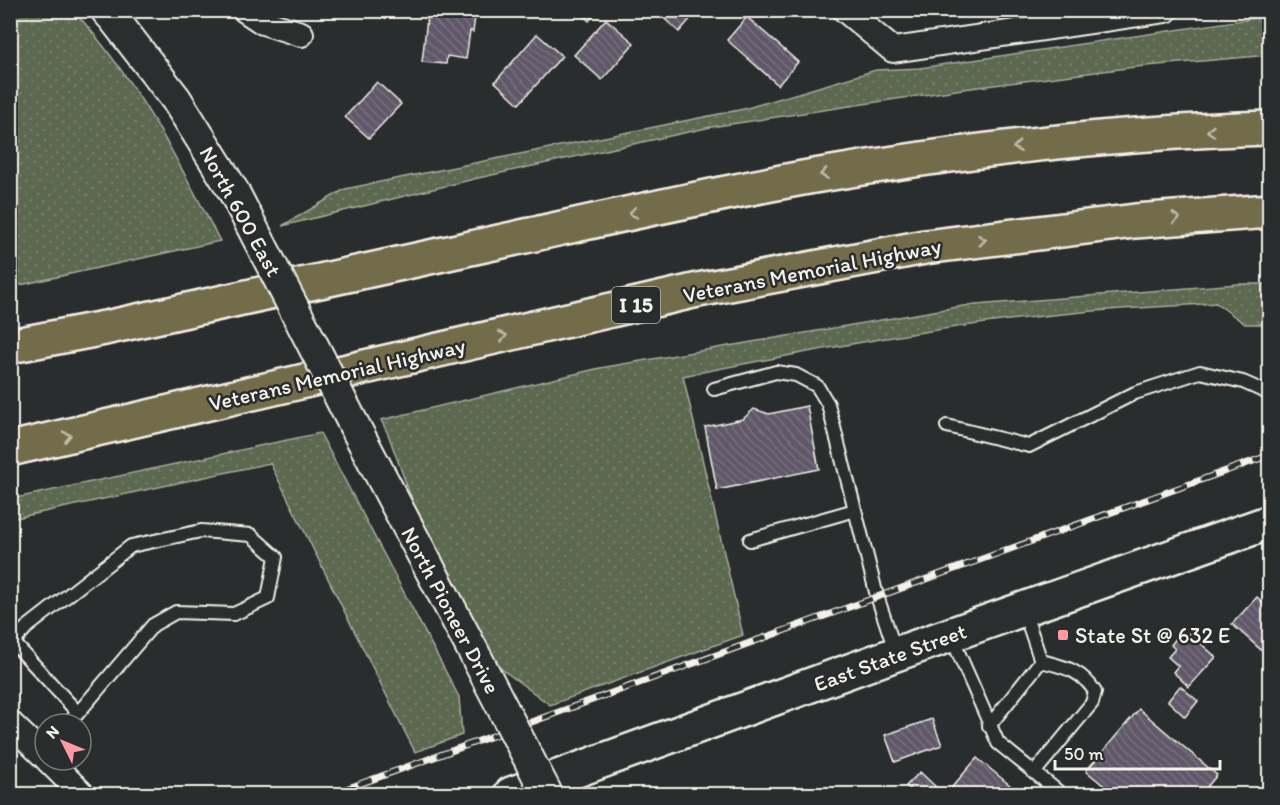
<svg xmlns="http://www.w3.org/2000/svg" width="1280" height="805" font-family="Itim,sans-serif">
<style>
.grass{fill:url(#grass-dots);stroke:#a8ac9c;stroke-width:1.5}
.building{fill:url(#building-back-hatch);stroke:#f4f1e8;stroke-width:1.5}
.lines{fill:none;stroke-linecap:round;stroke-linejoin:round}
.service-casing{stroke:#f4f1e8;stroke-width:16}
.minor-casing{stroke:#f4f1e8;stroke-width:28}
.tertiary-casing{stroke:#f4f1e8;stroke-width:34}
.secondary-casing{stroke:#f4f1e8;stroke-width:38}
.motorway-casing{stroke:#f4f1e8;stroke-width:38}
.service{stroke:#2a2d2e;stroke-width:12}
.minor{stroke:#2a2d2e;stroke-width:24}
.tertiary{stroke:#2a2d2e;stroke-width:30}
.secondary{stroke:#2a2d2e;stroke-width:33}
.motorway{stroke:#726c4b;stroke-width:33}
.rail-casing{stroke:#f4f1e8;stroke-width:7}
.rail{stroke:#2a2d2e;stroke-width:4.5;stroke-dasharray:14;stroke-linecap:butt}
.tertiary-bridge-casing{stroke:#f4f1e8;stroke-width:34;stroke-linecap:butt}
.tertiary-bridge{stroke:#2a2d2e;stroke-width:30}
.oneway{stroke:#c0bca9}
.poi-dot{fill:#ff9aa2;stroke:#2a2d2e;stroke-width:2}
.labels{text-anchor:middle;stroke-width:5;stroke-linejoin:round;paint-order:stroke}
.shield{fill:#2a2d2e;stroke:#b7b6b0;stroke-width:1.5}
.shield-label{font-size:21px;font-weight:bold;fill:#f4f1e8}
.street-label{font-size:22px;fill:#f4f1e8;stroke:#2a2d2e}
.poi-label{font-size:22px;fill:#f4f1e8;stroke:#2a2d2e;text-anchor:start}
</style>
<defs>
<pattern id="grass-dots" width="8" height="8" patternUnits="userSpaceOnUse" patternTransform="scale(1.5)"><rect width="8" height="8" fill="#5b6850"/><path d="M2 2h.1M6 6h.1" fill="none" stroke="#737e69" stroke-width="1.8" stroke-linecap="round"/></pattern>
<pattern id="building-back-hatch" width="6" height="6" patternUnits="userSpaceOnUse" patternTransform="scale(1.5)"><rect width="6" height="6" fill="#605868"/><path d="M-1 5l2 2M0 0l6 6M5-1l2 2" fill="none" stroke="#77707e"/></pattern>
</defs>
<rect width="100%" height="100%" fill="#2a2d2e"/>
<filter id="ink" filterUnits="userSpaceOnUse"><feTurbulence type="fractalNoise" baseFrequency=".0167" numOctaves="2"/><feDisplacementMap in="SourceGraphic" scale="12" xChannelSelector="R" yChannelSelector="G"/><feConvolveMatrix kernelMatrix="1 2 1 2 8 2 1 2 1" color-interpolation-filters="sRGB"/></filter>
<g filter="url(#ink)">
<path class="grass" d="M11,10l63,1c62,68 104,149 146,230l-209,46z
M1269,16v39l-134,12 -172,22 -252,38 -237,52 -192,47 63,-37 399,-80 132,-39 44,-2z
M1238,284h31v40h-24l-29,-21c-51,4 -103,5 -154,11 -128,13 -253,37 -379,62l60,259 -193,70 -58,-43 -78,-157 -26,-71 -7,-14 219,-52 363,-62z
M320,433l139,264 3,38 -47,17 -145,-289 -259,56v-20z"/>
<path class="building" d="M428,10h48l-3,22 -3,-1 -4,28 -19,-3 -1,8 -24,-2z
M577,10h21l-9,11z
M655,10h43l-19,22z
M747,17l51,45 -20,23 -51,-45z
M606,19l28,24 -32,37 -28,-25z
M537,34l25,22 -43,48 -24,-22z
M377,82l24,22 -32,34 -24,-21z
M807,406l12,63 -102,21 -12,-63 38,-8 11,-10 15,5z
M1257,597l13,12v49l-38,-34z
M1189,633l27,24 -27,30 -16,-15 5,-6 -10,-9 7,-8 -4,-4 6,-8 5,4z
M1180,686l18,15 -13,16 -17,-16z
M1139,709l78,66 -16,19h-87l-28,-23z
M932,719l10,26 -47,17 -10,-27z
M977,758l40,33 -3,3h-68z
M920,772l18,17 -5,5h-17l-10,-8z"/>
<g class="lines">
<defs>
<path id="service" d="M714,389l62,-17 20,3 21,11 11,18 49,192 19,57
M947,426l82,20 106,-53 65,-21 43,10 27,12
M750,540l105,-30
M951,636l47,107 63,51
M68,724l10,-11 75,-88 23,-13 58,2 34,-16 8,-41 -25,-22 -50,-4 -70,15 -105,82 -13,14 65,71
M989,726l52,-65 -17,-50
M1034,773l58,-70 3,-11c-13,-22 -31,-25 -54,-31"/>
<path id="minor" d="M245,10l18,12 38,12
M845,10l48,40 273,-40
M10,723l35,34
M48,760l34,34"/>
<path id="tertiary" d="M106,10l8,9 62,80 58,93
M354,425l117,222"/>
<path id="secondary" d="M511,794l385,-140 374,-132"/>
<path id="motorway" d="M10,346l95,-18c135,-29 271,-59 407,-89 100,-22 201,-45 302,-63 150,-26 303,-44 456,-48
M10,449l688,-159 227,-43 210,-26 135,-10"/>
</defs>
<use href="#service" class="service-casing"/>
<use href="#minor" class="minor-casing"/>
<use href="#tertiary" class="tertiary-casing"/>
<use href="#secondary" class="secondary-casing"/>
<use href="#motorway" class="motorway-casing"/>
<use href="#service" class="service"/>
<use href="#minor" class="minor"/>
<use href="#tertiary" class="tertiary"/>
<use href="#secondary" class="secondary"/>
<use href="#motorway" class="motorway"/>
<defs>
<path id="rail" d="M332,794l938,-339"/>
</defs>
<use href="#rail" class="rail-casing"/>
<use href="#rail" class="rail"/>
<defs>
<path id="tertiary-bridge" d="M234,192l120,233
M471,647l76,147"/>
</defs>
<use href="#tertiary-bridge" class="tertiary-bridge-casing"/>
<use href="#tertiary-bridge" class="tertiary-bridge"/>
</g>
<defs><path id="oneway-chevron" d="M-2-3.5L2.5 0L-2 3.5" fill="none" stroke-width="1.6" stroke-linecap="round" stroke-linejoin="round" transform="scale(1.5)"/></defs>
<g class="oneway">
<use href="#oneway-chevron" transform="translate(1211 131) rotate(177)"/>
<use href="#oneway-chevron" transform="translate(1017 147) rotate(173)"/>
<use href="#oneway-chevron" transform="translate(824 174) rotate(171)"/>
<use href="#oneway-chevron" transform="translate(633 213) rotate(168)"/>
<use href="#oneway-chevron" transform="translate(1176 218) rotate(-4)"/>
<use href="#oneway-chevron" transform="translate(982 240) rotate(-7)"/>
<use href="#oneway-chevron" transform="translate(503 336) rotate(-13)"/>
<use href="#oneway-chevron" transform="translate(67 436) rotate(-13)"/>
</g>
</g>
<rect class="poi-dot" x="1057" y="629" width="12" height="12" rx="3"/>
<g class="labels">
<rect class="shield" x="612" y="287" width="48" height="36" rx="4.5"/>
<g class="shield-label">
<text x="636" y="312">I 15</text>
</g>
<g class="street-label">
<text transform="translate(241 211) rotate(61)" y="8">North 600 East</text>
<text transform="translate(812 270) rotate(-11)" y="8">Veterans Memorial Highway</text>
<text transform="translate(337 374) rotate(-13)" y="8">Veterans Memorial Highway</text>
<text transform="translate(451 610) rotate(62)" y="8">North Pioneer Drive</text>
<text transform="translate(890 657) rotate(-20)" y="8">East State Street</text>
</g>
<g class="poi-label">
<text x="1075" y="643">State St @ 632 E</text>
</g>
</g>
<rect width="1280" height="805" fill="none" stroke="#2a2d2e" stroke-width="36"/>
<rect x="18" y="18" width="1244" height="769" fill="none" stroke="#f4f1e8" stroke-width="2" filter="url(#ink)"/>
<g transform="translate(63 742) rotate(313)"><circle r="28" fill="#2a2d2e" stroke="#7b7b78" stroke-width="1.5"/>
<path d="M0-4.5L10 22L0 15L-10 22Z" fill="#ff9aa2"/>
<text y="-9" font-size="16" font-weight="bold" text-anchor="middle" fill="#f4f1e8">N</text>
</g>
<path d="M1055 760v9h165v-9" fill="none" stroke="#f4f1e8" stroke-width="3"/>
<text x="1064" y="760" font-size="18" fill="#f4f1e8" stroke="#2a2d2e" stroke-width="4.5" paint-order="stroke">50 m</text>
</svg>
